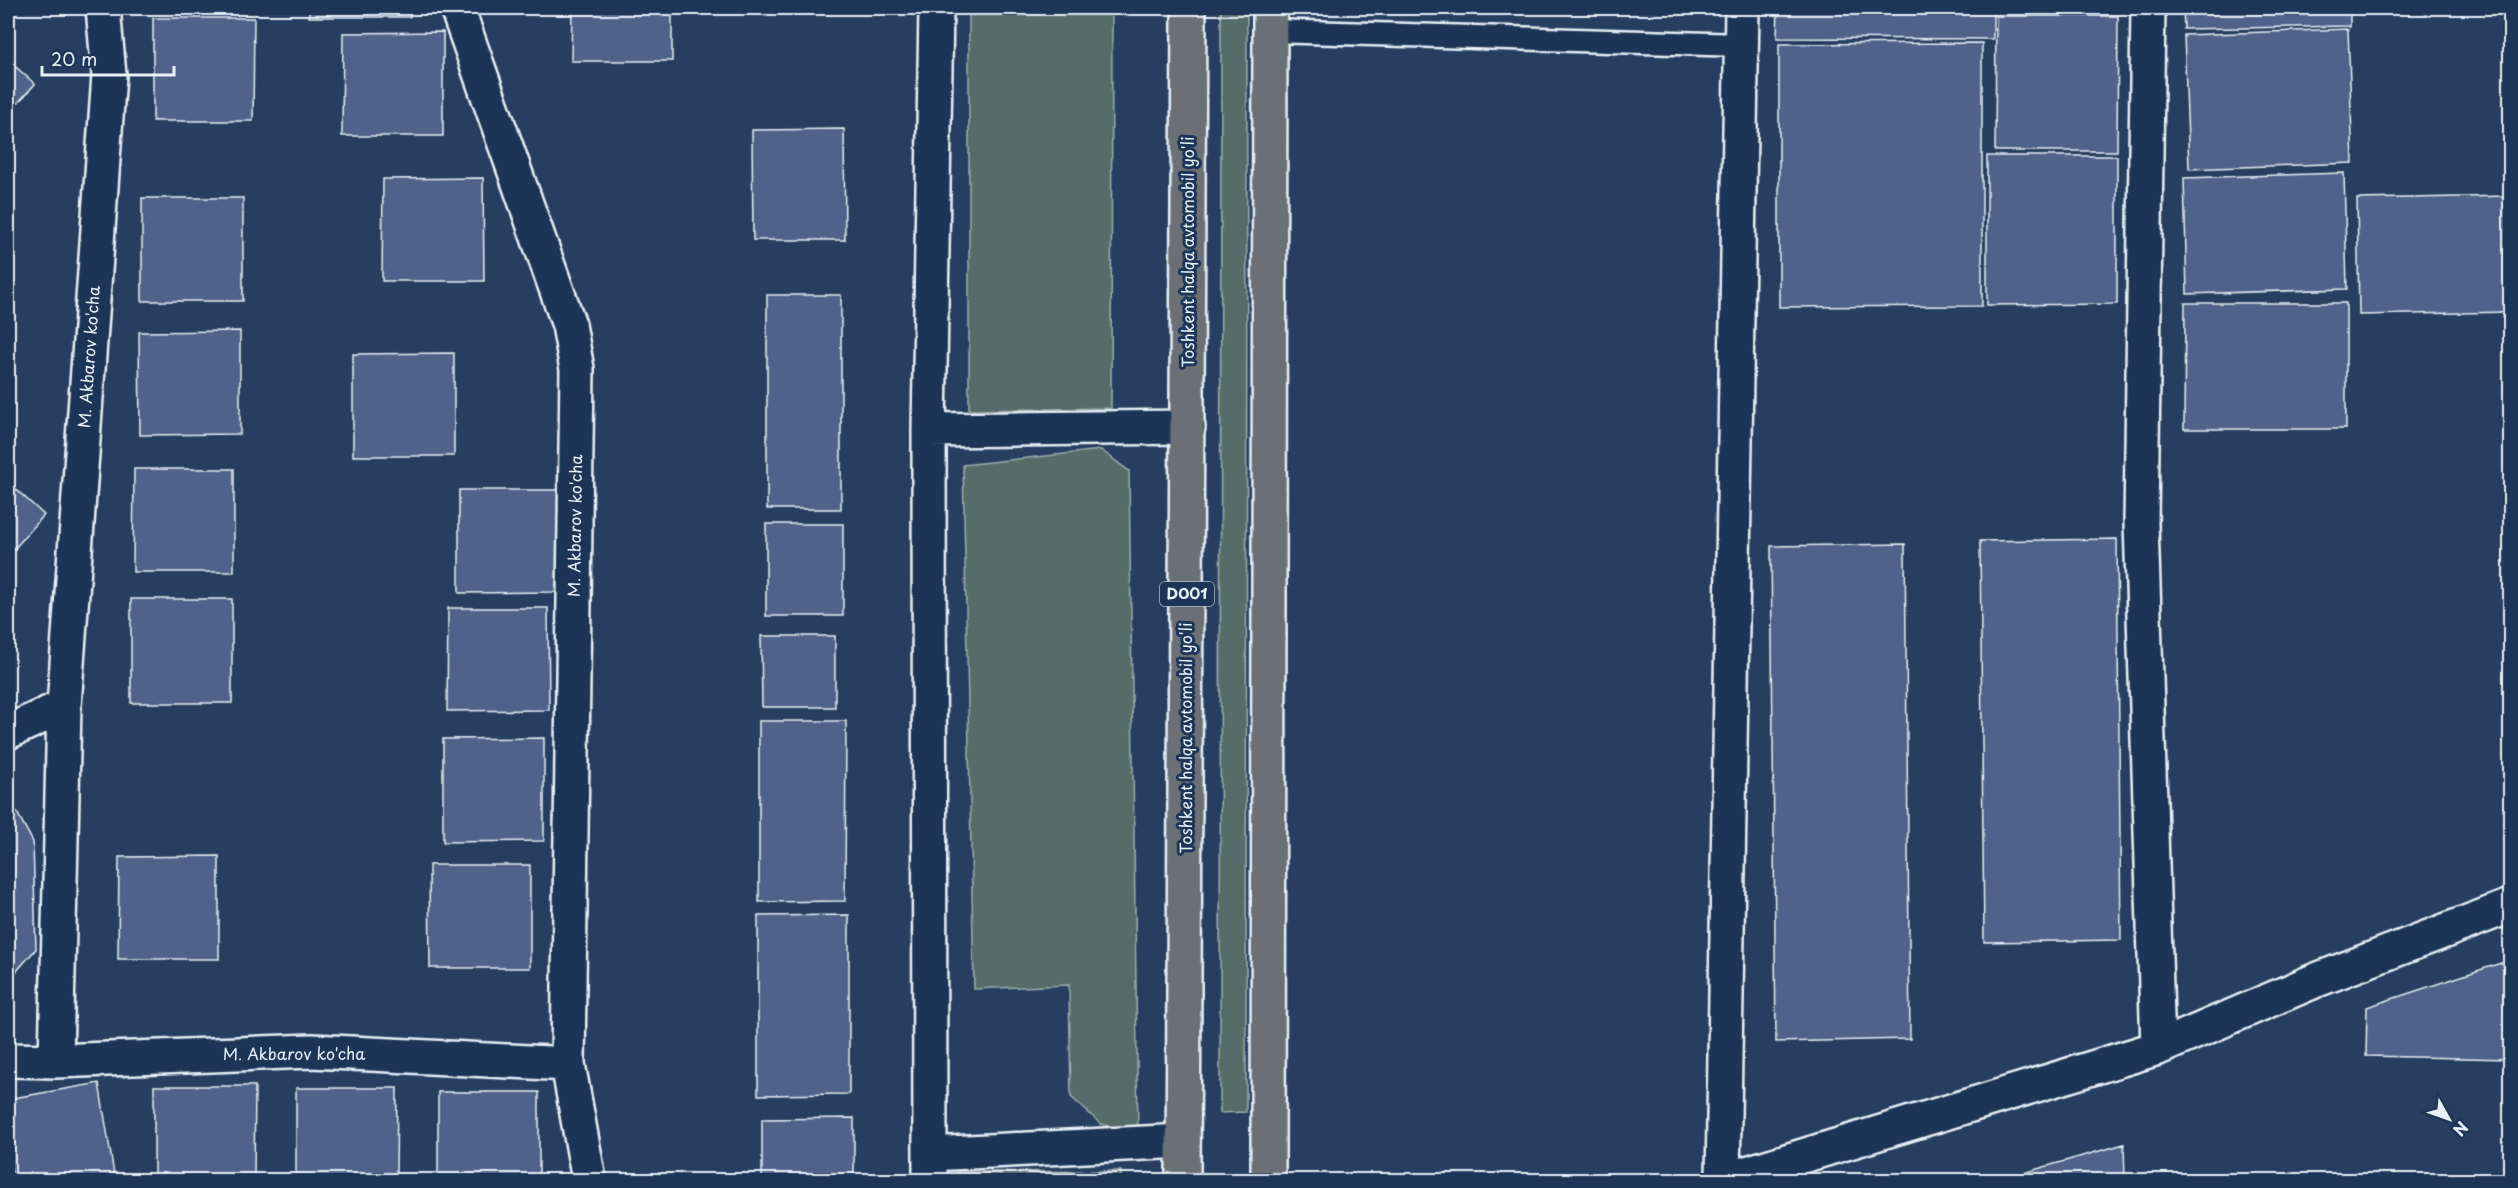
<svg xmlns="http://www.w3.org/2000/svg" width="2518" height="1188" font-family="'Playpen Sans',sans-serif">
<style>
.green{fill:#566c68;stroke:#9faeb0;stroke-width:1.5}
.building{fill:#51628a;stroke:#e8f1f8;stroke-width:1.5}
.lines{fill:none;stroke-linecap:round;stroke-linejoin:round}
.service-casing{stroke:#e8f1f8;stroke-width:27}
.minor-casing{stroke:#e8f1f8;stroke-width:38}
.trunk-casing{stroke:#e8f1f8;stroke-width:38}
.service{stroke:#1d3557;stroke-width:22}
.minor{stroke:#1d3557;stroke-width:33}
.trunk{stroke:#6b6f75;stroke-width:33}
.labels{text-anchor:middle;stroke-width:6;stroke-linejoin:round;paint-order:stroke}
.shield{fill:#1d3557;stroke:#abb9c8;stroke-width:1.5}
.shield-label{font-size:15px;font-weight:bold;fill:#e8f1f8}
.street-label{font-size:16px;fill:#e8f1f8;stroke:#1d3557}
</style>
<rect width="100%" height="100%" fill="#273e61"/>
<filter id="ink" filterUnits="userSpaceOnUse"><feTurbulence type="fractalNoise" baseFrequency=".0167" numOctaves="2"/><feDisplacementMap in="SourceGraphic" scale="12" xChannelSelector="R" yChannelSelector="G"/><feConvolveMatrix kernelMatrix="1 2 1 2 8 2 1 2 1" color-interpolation-filters="sRGB"/></filter>
<g filter="url(#ink)">
<path class="green" d="M969,8h143l-1,400 -142,2z
M1221,8h26l-1,1104 -26,1z
M1101,450l28,21 9,661 -37,-8 -30,-27 -2,-112 -95,4 -11,-524z
M1121,1171v9h-165v-8z"/>
<path class="building" d="M309,8h101v9h-101z
M572,8h100v53h-101z
M1778,8h215v31l-216,-1z
M2183,8h167v18l-166,3z
M1996,16h122l-1,135h-122z
M153,18h101l-1,103h-100z
M2348,29l5,134 -164,6 -5,-134z
M443,32v104h-101l1,-103z
M1982,43v263l-203,1v-263z
M8,60l27,24 -27,30z
M844,129l1,111h-92l-1,-110z
M1987,156h130v148l-130,1z
M2344,173l3,116 -160,5 -3,-116z
M483,178l1,103h-102l1,-102z
M2510,196v116l-151,3 -2,-116z
M142,198h101v103h-101z
M767,295h74v214h-74z
M2185,303h161v126h-162z
M240,331v103l-100,1 -1,-103z
M454,353v103h-101v-102z
M134,469h100v103h-101z
M8,482l36,33 -36,41z
M459,490h100v102l-100,1z
M766,524h77v92h-77z
M2117,539l4,401 -137,2 -4,-401z
M1905,544l5,495 -134,3 -5,-496z
M131,599h101v104h-101z
M448,608h100l1,102 -102,1z
M761,636h74v71h-73z
M759,721h87l-1,180 -86,1z
M544,738v103l-101,1v-103z
M8,796l25,46 3,107 -28,32z
M219,856v103h-101l1,-102z
M429,865h101v103h-100z
M849,915v179l-91,1v-179z
M2510,960v99l-144,-3 1,-49z
M99,1083l16,97h-102l-5,-32v-49z
M154,1086h101l-1,94h-100z
M296,1088h101l-1,92h-100z
M438,1092h101v88h-101z
M854,1118v62h-92v-61z
M2124,1144l1,36h-105v-6z"/>
<g class="lines">
<defs>
<path id="service" d="M1270,31l472,14"/>
<path id="minor" d="M457,8l112,317 8,44 -9,695 21,116
M2148,8l-7,515 17,525
M929,430l259,-3
M8,732l56,-26
M8,1060l48,1 256,-10 256,13
M56,1061l8,-355 45,-631 -6,-67
M930,1154l253,-13
M930,1180l-1,-750 7,-422
M1723,1180l19,-1172
M1724,1180l434,-132 156,-67 196,-75"/>
<path id="trunk" d="M1183,1180l6,-1172
M1268,1180l2,-1172"/>
</defs>
<use href="#service" class="service-casing"/>
<use href="#minor" class="minor-casing"/>
<use href="#trunk" class="trunk-casing"/>
<use href="#service" class="service"/>
<use href="#minor" class="minor"/>
<use href="#trunk" class="trunk"/>
</g>
</g>
<g class="labels">
<rect class="shield" x="1160" y="582" width="54" height="24" rx="4.5"/>
<g class="shield-label">
<text x="1187" y="599">D001</text>
</g>
<g class="street-label">
<text transform="translate(1188 252) rotate(-90)" y="6">Toshkent halqa avtomobil yo'li</text>
<text transform="translate(89 357) rotate(-86)" y="6">M. Akbarov ko'cha</text>
<text transform="translate(575 526) rotate(-89)" y="6">M. Akbarov ko'cha</text>
<text transform="translate(1186 738) rotate(-90)" y="6">Toshkent halqa avtomobil yo'li</text>
<text x="294" y="1060">M. Akbarov ko'cha</text>
</g>
</g>
<rect width="2518" height="1188" fill="none" stroke="#1d3557" stroke-width="30"/>
<rect x="15" y="15" width="2488" height="1158" fill="none" stroke="#e8f1f8" stroke-width="2" filter="url(#ink)"/>
<g transform="translate(2449 1119) rotate(130)" stroke="#1d3557" stroke-width="4.5" paint-order="stroke">
<path d="M0-4.5L10 22L0 15L-10 22Z" fill="#e8f1f8"/>
<text y="-9" font-size="16" font-weight="bold" text-anchor="middle" fill="#e8f1f8">N</text>
</g>
<path d="M42 66v9h132v-9" fill="none" stroke="#e8f1f8" stroke-width="3"/>
<text x="51" y="66" font-size="18" fill="#e8f1f8" stroke="#1d3557" stroke-width="4.5" paint-order="stroke">20 m</text>
</svg>
